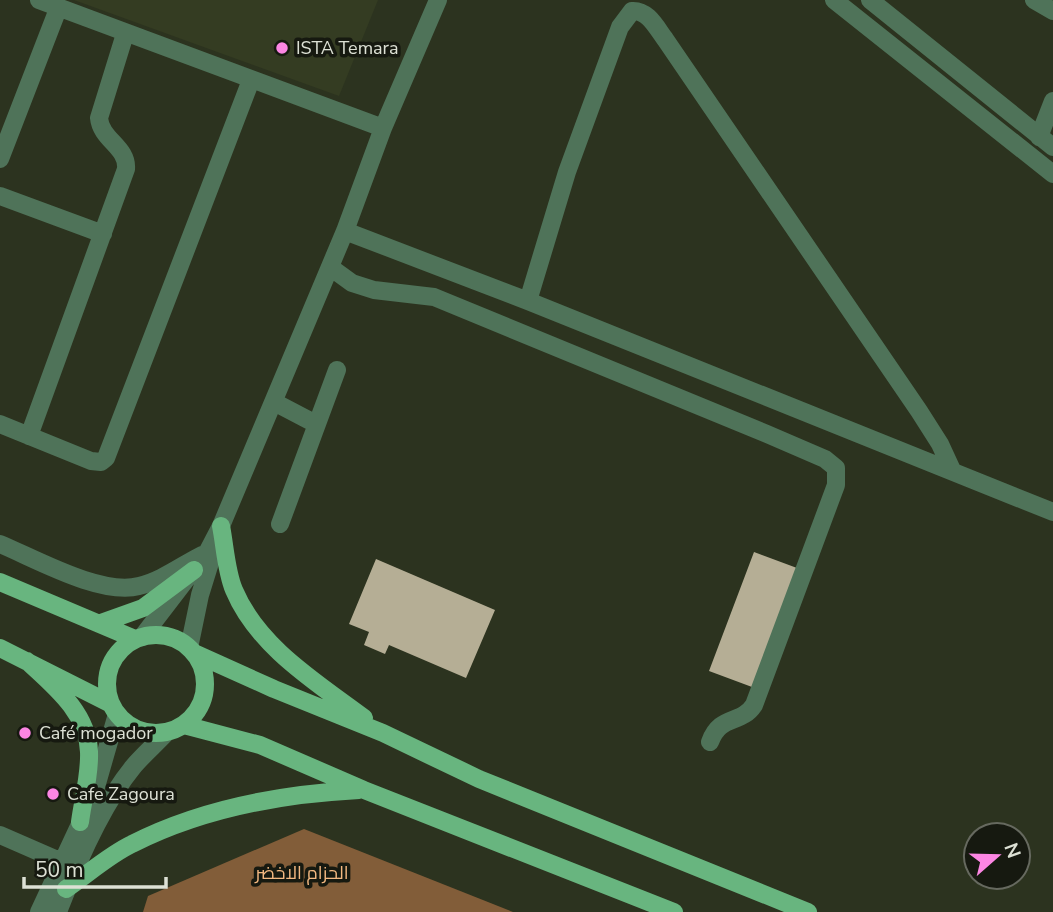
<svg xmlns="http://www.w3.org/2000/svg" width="1053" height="912" font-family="'Nunito Sans',Cairo,sans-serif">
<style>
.built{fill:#343c22}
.forest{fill:#825d39}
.building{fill:#b5ae95}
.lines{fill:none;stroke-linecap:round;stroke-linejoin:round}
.minor{stroke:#4f7359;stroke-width:18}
.major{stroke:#68b57f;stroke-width:18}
.poi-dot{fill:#fc86e3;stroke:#161910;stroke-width:2.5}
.labels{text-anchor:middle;stroke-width:7;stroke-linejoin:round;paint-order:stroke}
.poi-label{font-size:18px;fill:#dde1d5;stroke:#161910;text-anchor:start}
.park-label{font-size:18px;fill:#f4b981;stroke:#161910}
</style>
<rect width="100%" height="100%" fill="#2c331f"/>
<path class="built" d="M74,0h304l-39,96z"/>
<path class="forest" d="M304,829l209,83h-370l5,-16z"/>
<path class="building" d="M754,552l43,16 -45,119 -43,-16z
M376,559l119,51 -29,68 -77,-33 -4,9 -21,-9 5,-13 -20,-8z"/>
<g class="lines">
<path class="minor" d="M39,0l344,128
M834,0l219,174
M870,0l183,147
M1034,0l19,11
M1039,137l14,-36
M0,159l58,-150
M0,196l103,38
M345,231l183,70 525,211
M330,267l22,16 22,7 60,7 333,137 58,25 11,9v17l-82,220c-13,20 -34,9 -44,37
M528,301l39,-129 53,-145 12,-16c16,-1 24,16 33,28l254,372 21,33 12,26
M274,402l42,22
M0,424l91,37 10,1 5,-4 145,-378
M29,436l97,-267c2,-22 -25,-29 -27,-51l26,-84
M280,524l57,-154
M0,544c36,15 101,52 139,42 22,-5 43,-21 63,-31
M142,637l66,-86 13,-25 124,-295 38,-103 55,-128
M189,648l11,-53 13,-42
M0,835l62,27
M39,912l55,-118 23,-80
M58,912c18,-47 43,-106 75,-145 10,-12 23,-23 34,-35"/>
<path class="major" d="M221,526c4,20 5,45 13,64 24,57 82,92 130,128
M0,582l135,57
M101,623l42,-15 51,-38
M107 684a49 49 0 1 1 98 0a49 49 0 1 1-98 0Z
M0,648l111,56
M194,653l80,36 109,44 96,46 329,133
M27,661c27,25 61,52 62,91 1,23 -6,47 -9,70
M184,725l76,20 104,45 310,122
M66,889c22,-15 43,-34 66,-45 71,-36 148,-50 227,-54"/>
</g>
<g class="poi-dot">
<circle cx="282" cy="48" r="7"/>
<circle cx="25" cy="733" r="7"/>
<circle cx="53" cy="794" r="7"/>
</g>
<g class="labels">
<g class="poi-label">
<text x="296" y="54">ISTA Temara</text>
<text x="39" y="739">Café mogador</text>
<text x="67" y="800">Cafe Zagoura</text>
</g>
<g class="park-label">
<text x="302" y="879">الحزام الاخضر</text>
</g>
</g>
<g transform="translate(997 856) rotate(70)"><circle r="33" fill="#161910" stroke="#66695f" stroke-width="2"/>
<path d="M0-5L12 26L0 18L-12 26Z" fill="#fc86e3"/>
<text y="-10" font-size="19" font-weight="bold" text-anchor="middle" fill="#dde1d5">N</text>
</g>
<path d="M24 877v10h142v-10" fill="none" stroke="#dde1d5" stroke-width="3.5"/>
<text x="35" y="877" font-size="21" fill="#dde1d5" stroke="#161910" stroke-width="5" paint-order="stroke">50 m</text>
</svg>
